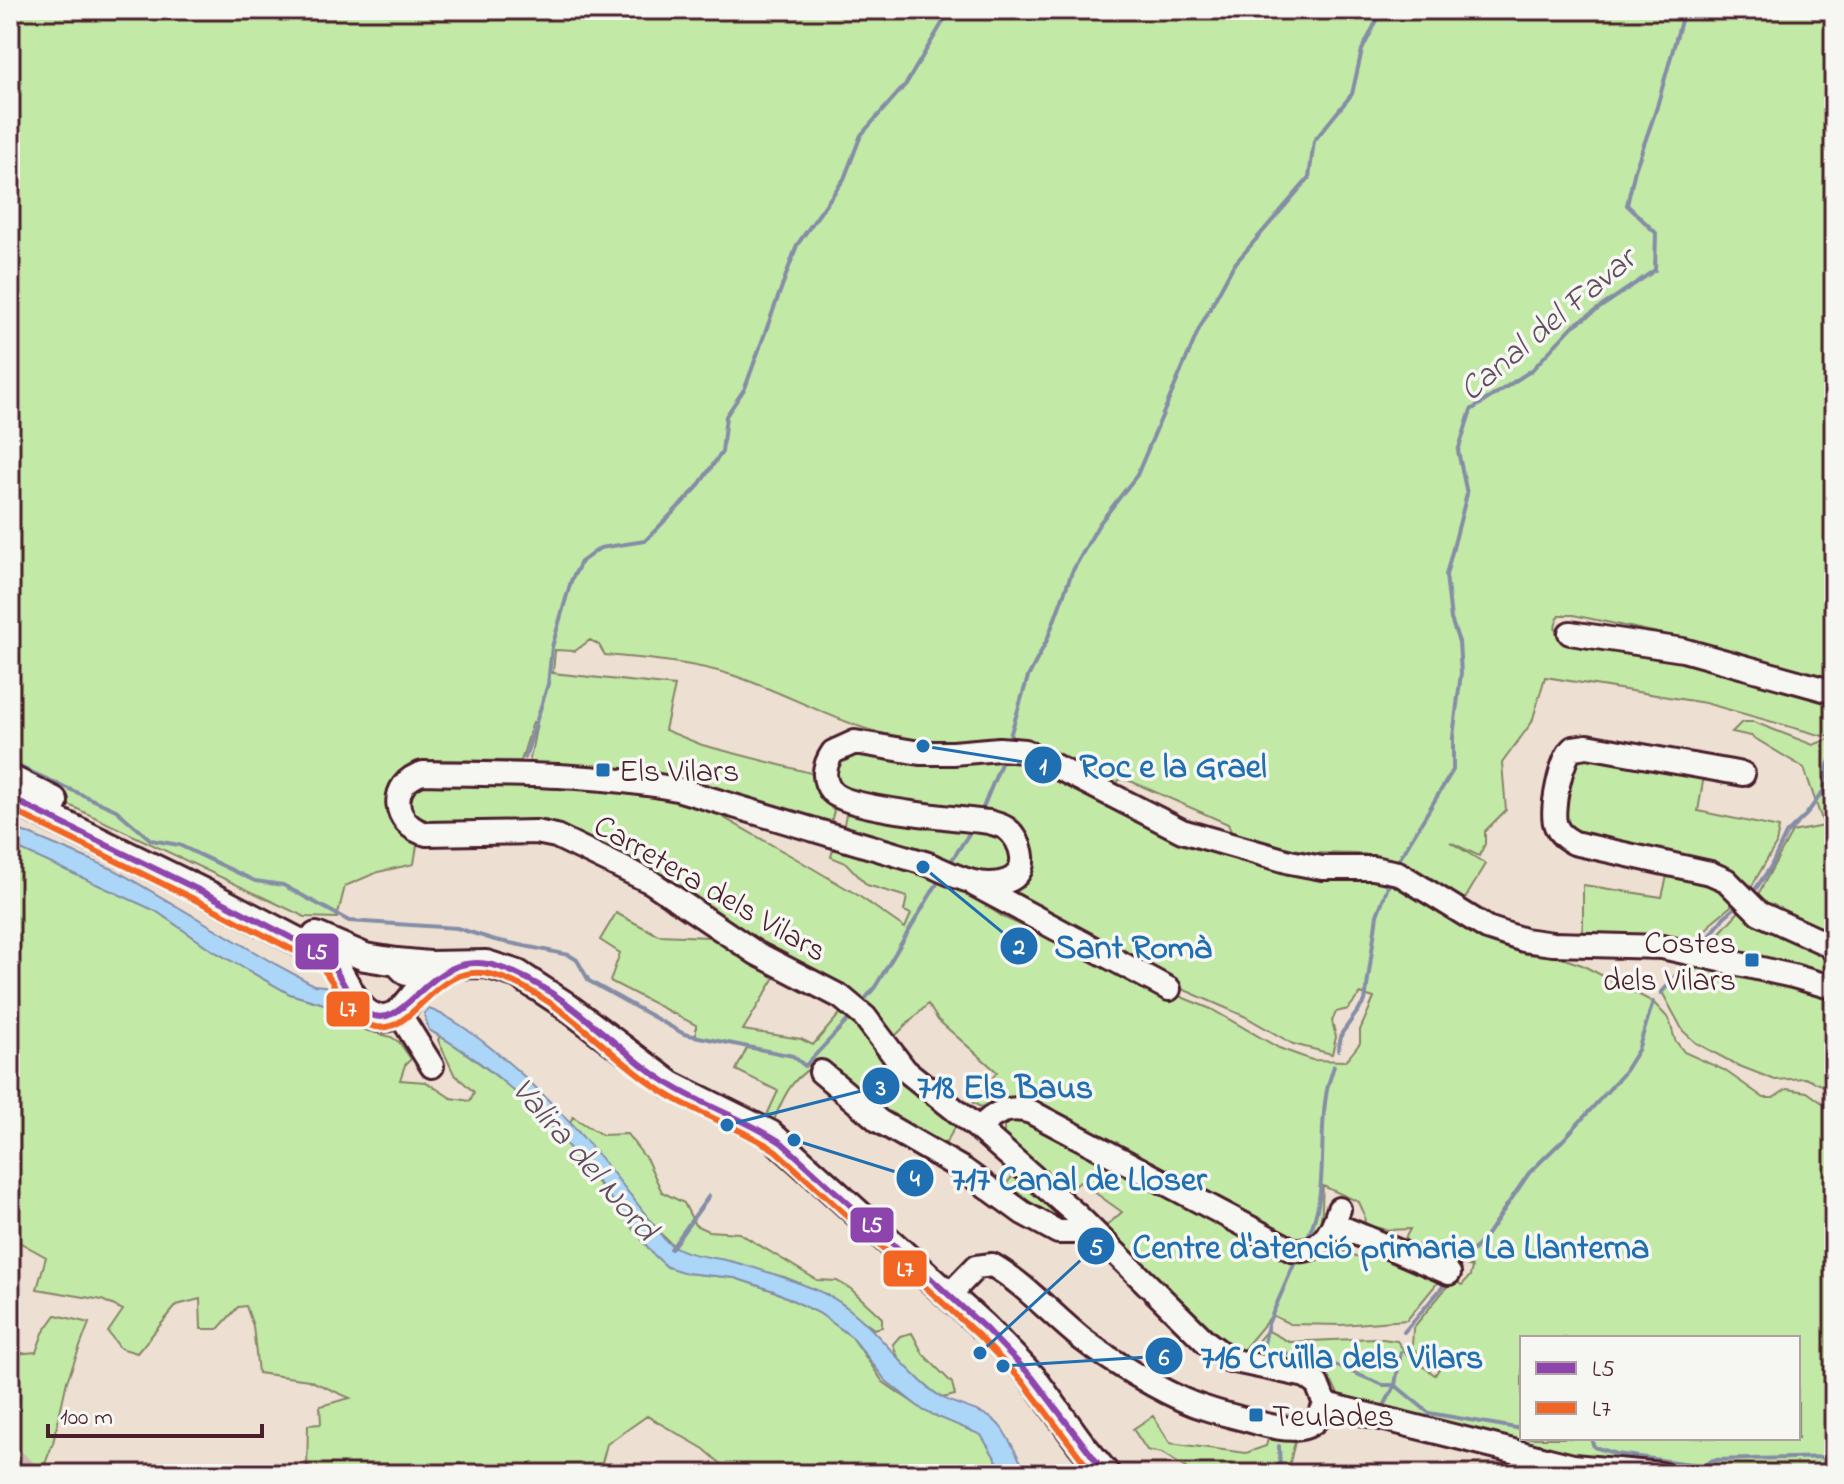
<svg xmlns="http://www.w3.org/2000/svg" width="1844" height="1484" font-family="'Indie Flower',sans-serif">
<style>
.green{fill:#c2eaa6;stroke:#868468;stroke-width:2;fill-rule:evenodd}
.water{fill:#acd6f8;stroke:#858da6;stroke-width:2}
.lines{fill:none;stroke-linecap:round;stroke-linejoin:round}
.stream{stroke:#858da6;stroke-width:4}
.major-tunnel{stroke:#ccb9b1;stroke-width:26;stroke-dasharray:26 13;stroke-linecap:butt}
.minor-casing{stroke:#4a1f2b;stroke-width:28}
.major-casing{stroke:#4a1f2b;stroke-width:32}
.highway-casing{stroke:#4a1f2b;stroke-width:36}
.minor{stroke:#f6f6f2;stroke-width:22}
.major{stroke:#f6f6f2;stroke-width:26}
.highway{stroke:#f6f6f2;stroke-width:30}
.bus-1-casing{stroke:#f6f6f2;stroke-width:12}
.bus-2-casing{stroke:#f6f6f2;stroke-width:12}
.bus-1{stroke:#8e44ad;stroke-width:6}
.bus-2{stroke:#f26522;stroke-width:6}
.poi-dot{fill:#1f6fb2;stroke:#f6f6f2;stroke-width:3}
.labels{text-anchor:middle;stroke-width:7;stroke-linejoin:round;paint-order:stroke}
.poi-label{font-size:32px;fill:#4a1f2b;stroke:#f6f6f2;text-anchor:start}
.street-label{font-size:32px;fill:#4a1f2b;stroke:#f6f6f2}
.water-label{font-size:34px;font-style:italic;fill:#624d5e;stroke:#f6f6f2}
.leader{fill:none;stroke:#1f6fb2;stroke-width:3}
.callout-dot{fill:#1f6fb2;stroke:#f6f6f2;stroke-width:3}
.mark-label{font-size:24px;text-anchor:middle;font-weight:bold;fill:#fff}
.callout-label{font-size:34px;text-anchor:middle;font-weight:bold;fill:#1f6fb2;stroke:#f6f6f2;stroke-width:7;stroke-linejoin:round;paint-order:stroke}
.line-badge{stroke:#f6f6f2;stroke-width:3}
.badge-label{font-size:22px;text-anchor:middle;font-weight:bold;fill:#fff}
</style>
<rect width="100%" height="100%" fill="#ede0d2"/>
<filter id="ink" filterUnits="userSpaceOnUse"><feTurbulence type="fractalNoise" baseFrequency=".0125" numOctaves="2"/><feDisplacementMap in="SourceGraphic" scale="16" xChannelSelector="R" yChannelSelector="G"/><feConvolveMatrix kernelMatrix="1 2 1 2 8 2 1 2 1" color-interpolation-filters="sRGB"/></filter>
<g filter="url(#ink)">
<path class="green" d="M10,10h1824v669l-138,-38 -123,-26h-13c-7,10 -6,20 3,27l122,18 149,39v35l-11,2 -118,-33 -160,-26 -13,45 -30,41 4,47 -21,21v13l-6,12 -29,-14 36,22 -23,38 -82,-42 -17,-6 -50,-1 -76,-15 -6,-4 -4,-10 -100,-44 -8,-1 -5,6 -100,-46 -10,-2c-12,3 -28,3 -42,4 -96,6 -146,-38 -231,-66 -41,-13 -84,-16 -127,-20l-6,-10 -9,-5 -15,11 -20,-1 -2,23 122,13 -10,44 37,15 109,28 6,18 17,20 -4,15 -180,-54 -65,-7 -56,-1 8,-41 -4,-1 -12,39 -98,-1c-50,10 -44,75 4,85h-10l-3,19 -36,8 -33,14 -8,32 -32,-1 -274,-130 -21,-14z
M1742,722h12l59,23 21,-8v200l-61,-27 -17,-12 36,-66 32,-6 -20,-58 -53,-32 -19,-4z
M855,752l73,12 87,-6 132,66 252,60 32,24 70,37 25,9 33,3 23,8 71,37 16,17 6,21 9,12 40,18 40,28h9l14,-9 20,3 21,15 6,-2v369h-156l-104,-9 -234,-65c-13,-44 -57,-37 -94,-45l21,-25 22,12 86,-4 22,3 10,14 28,20 4,-6 -27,-21 1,-20 38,-46 -9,-5 -35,43 -66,5 -51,-1 -18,-9 -33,40 -134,-128 17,-15 -42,-30 -11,9 -65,-56v-9l21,-12 275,148 10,-1 24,-13 30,11 6,-9 58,16 34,19 8,-9 2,-9 -70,-23 8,-15 -24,1 -21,-6 -1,-11 -5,-11 -36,-16c-3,26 6,54 -29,53l-270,-141 -28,1 -15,8 -8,-4 24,-31 -59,-52 -10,-16 -33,32 -24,-29 -13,-11 -66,-33 -112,-78 -68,-37 -66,-28 -14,-1 -74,5 -35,-1 -14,-11 -1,-18 8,-9 13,-3 129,1 122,15 37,16 78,44 61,36 49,34 6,-14 -7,-3 3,-14 -40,-12 -21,-22 -15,-6 3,-12 101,28 70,45 84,38 23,13 99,40 68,39 33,12 34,1 14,-18v-13l14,-32 -14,-4 -12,15 -12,3 -4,9 4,16 -4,17 -39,-10 -49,-28 -103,-45 3,-11 -102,-48 -36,-23 12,-62 -156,-31c-22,-10 -30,-12 -22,-37zM1522,1338h276v100h-276z
M1590,755l114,21 -6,35 81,17 -3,16 -27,47 -172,-56c-23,-20 -10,-44 -4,-71z
M846,814c40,4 139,5 165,32l1,18 -5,7 -22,5 -142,-47z
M10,844l146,67 56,39 78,44 48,14 21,20 32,9 8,5 12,17 -6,6 -5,15 26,2 25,16 19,3 4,-9 -20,-18 -16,-34 2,-4 15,9 67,50 46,50 85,109 33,19 49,5 39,13 45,22 33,24 31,45 44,30 54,22 24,40h-283l-1,-10 -17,-15 -57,-33 -40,28 -8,30h-127l-12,-11 -14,11h-139l1,-49 13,-1 -1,-18 30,-8 -41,-18 -51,-7 -5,-47 -7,-20 -8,1 -20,22h-17l-1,-30 -23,6 -40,48 -17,-5 -12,-16 15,-22 -21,-10 -65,-11 9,-32 -36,-20z
M1668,872l50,12 18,18 -23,19 -17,23 -113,-9v-50l79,12z
M1741,909l22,18 61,27 7,7 3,10 -2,4 -3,1 -120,-31z
M616,913l42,22 52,2 67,37 -34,56 58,9 12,6 31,-36 113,115 -16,27 -38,-24 -82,-65c-27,13 -36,30 -47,58l-7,-5 11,-24 -42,-21 11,-22 25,4 -76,-15v-12l-86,-44 10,-28 -20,-13z
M1687,959l4,11 16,-5 127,33v87l-10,1 -19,-8 -30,2 -38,-15 -41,-22 -13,-12 -21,-39z
M573,1117l29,18 25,-1 20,26 15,32 22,11 11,22 13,6 31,2 78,47 20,1 14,8 31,29v9l-8,2 -48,-35 -42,-17 -105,-26 -18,-17 -91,-112z
M1016,1172l53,49c-25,-5 -45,-19 -63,-37z
M56,1315l33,8 -22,58 -14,62 -12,31h-31v-105l5,-15 21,-2 7,-19z
M912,1333l11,21 29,29 3,12 -13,3c-19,-15 -43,-29 -49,-54l7,-8z
M1153,1416l17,27 76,10 20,-7 3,-10 26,6 -8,32h-92l-33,-21 -15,-3 -14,-21z"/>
<path class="water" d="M10,826l105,44 160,94 39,21 19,2 5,21 -48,-14 -78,-44 -56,-39 -146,-66z
M429,1009c23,8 43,24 62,39 68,54 122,123 174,192 21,18 44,15 69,22 29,8 59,18 87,30 47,20 74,71 114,101 20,15 48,14 65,33 11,14 18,33 28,48h-23l-24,-39 -57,-24 -38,-30 -34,-44 -33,-24 -45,-22 -39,-13 -49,-5 -19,-6 -14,-13c-65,-87 -128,-171 -224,-224l-5,-17z"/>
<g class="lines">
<path class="stream" d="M1010,736l18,-59 19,-37 25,-68 27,-48 38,-49 62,-146 34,-63 76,-88 5,-37 38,-47 10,-44 20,-40
M10,757l8,9 98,44 35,30 28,5 76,36 28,4 66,36 108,7 38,12 74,15 8,5 12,21 95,53 109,22 12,10 44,-47
M525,758l23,-74 4,-37 19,-66 10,-19 19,-14 45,-7 51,-52 26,-37 4,-36 19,-28 52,-143 47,-66 17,-44 45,-51 44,-74
M980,815l22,-54
M952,860l20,-31
M1397,863l56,-93v-33l8,-64 -2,-31 -8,-23 -5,-44 21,-81 -9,-43 13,-41 61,-40 41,-44 82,-56 1,-37 -29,-28 8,-35 21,-60 28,-100
M1752,894l18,-26 16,-34 20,-19 18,-25 4,-25 6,-13
M1705,943l19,-26 13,-11
M1661,993l28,-31
M865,999l10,-12 63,-105
M1338,1050l4,-17 23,-32 12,-86 12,-31
M1307,1239c22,-45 11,-95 19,-143 1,-10 5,-20 8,-30
M671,1249l38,-53
M1461,1264l25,-28 43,-63 36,-35 58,-64 15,-24 15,-48
M1404,1332l42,-49
M1263,1349l5,-25 27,-62
M1242,1351l43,2 50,12 48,20h12l34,28 93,16
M1384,1406l11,-21 6,-33
M1591,1438l3,9 23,7 87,12 9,-6 121,-3
M1279,1446l1,28"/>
<path class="major-tunnel" d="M10,1459l17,15"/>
<defs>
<path id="minor" d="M1570,633l113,17 151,42
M1743,774l-156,-28 -14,2c-12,10 -23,64 -17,78 4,9 10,12 18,17l136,30 16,7 33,33 66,30 9,7
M975,885l194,104
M399,1013l33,53
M821,1072l58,49 85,49 59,43 35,19h23l8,-5
M979,1129c15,-17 30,-24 52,-17l261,138c29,3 39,-16 47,-41
M1334,1224l115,49
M949,1295l27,-28 16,-2c33,19 60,50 90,74 29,22 78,52 111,65 21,8 44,13 65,19 28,7 56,14 67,-19l-8,-20 -11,-8 -76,-16 -25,-19 -128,-126 -98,-86 -74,-59 -40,-53 -24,-20 -85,-44 -105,-71 -95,-46 -20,-4 -109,2c-35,-8 -40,-51 -4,-61 85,2 170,0 254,16l251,75c23,10 53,27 79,17 24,-8 16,-40 0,-52 -5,-4 -12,-5 -18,-7 -30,-4 -140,-12 -157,-30 -11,-13 -8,-27 1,-40l22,-10 65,11h33l46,-4 26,2 157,80 108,31 32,6h51l25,5 89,55 37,12 29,4 109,3 131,29 41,12
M1325,1404l248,62 88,8"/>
<path id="major" d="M10,798l201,98 113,59c22,16 29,60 55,63 22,2 30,-18 43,-32 8,-9 19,-15 30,-20
M316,936l49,21 32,5 10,10
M397,962l32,3 57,-1 32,10 44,29 109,82 99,49 215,194 47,49 49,67 25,30"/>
<path id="highway" d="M10,781l42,21"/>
</defs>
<use href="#minor" class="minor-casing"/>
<use href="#major" class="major-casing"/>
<use href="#highway" class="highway-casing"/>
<use href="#minor" class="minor"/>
<use href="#major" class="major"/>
<use href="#highway" class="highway"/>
<defs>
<path id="bus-1" d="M10,798l201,98 113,59c17,16 23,46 43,58 41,24 61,-70 132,-46 69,22 115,84 175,120 35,21 74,33 108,56l203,185 47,49 74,97"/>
<path id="bus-2" d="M10,809l196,96 112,58c18,17 22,45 43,58 52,32 66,-64 132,-46 66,18 118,85 175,120 35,21 74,33 108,56l202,184 46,48 69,91"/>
</defs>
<use href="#bus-1" class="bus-1-casing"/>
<use href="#bus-2" class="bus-2-casing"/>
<use href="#bus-1" class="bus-1"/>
<use href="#bus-2" class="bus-2"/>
</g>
</g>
<g class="poi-dot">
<rect x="595" y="762" width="16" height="16" rx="4"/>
<rect x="1744" y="952" width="16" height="16" rx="4"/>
<rect x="1248" y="1407" width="16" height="16" rx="4"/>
</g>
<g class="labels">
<g class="poi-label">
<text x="619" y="781">Els Vilars</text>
<text x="1736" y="953" text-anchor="end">Costes<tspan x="1736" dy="37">dels Vilars</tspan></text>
<text x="1272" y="1426">Teulades</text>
</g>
<g class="street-label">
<text transform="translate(711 887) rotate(30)" y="11">Carretera dels Vilars</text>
</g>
<g class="water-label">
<text transform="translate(1546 323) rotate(-40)" y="12">Canal del Favar</text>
<text transform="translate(586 1158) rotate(49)" y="12">Valira del Nord</text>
</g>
</g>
<path class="leader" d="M923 746L1043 765M923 867L1019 946M727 1125L881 1086M794 1140L915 1178M980 1353L1096 1246M1003 1366L1164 1356"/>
<g class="callout-dot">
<circle cx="923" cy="746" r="8"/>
<circle cx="923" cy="867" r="8"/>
<circle cx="727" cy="1125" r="8"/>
<circle cx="794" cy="1140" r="8"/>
<circle cx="980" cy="1353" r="8"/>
<circle cx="1003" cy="1366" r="8"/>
<circle cx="1043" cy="765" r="20"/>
<circle cx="1019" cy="946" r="20"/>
<circle cx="881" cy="1086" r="20"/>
<circle cx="915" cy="1178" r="20"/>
<circle cx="1096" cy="1246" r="20"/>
<circle cx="1164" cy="1356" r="20"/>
</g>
<g class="mark-label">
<text x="1043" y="774">1</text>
<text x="1019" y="954">2</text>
<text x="881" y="1095">3</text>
<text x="915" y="1186">4</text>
<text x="1096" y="1255">5</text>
<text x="1164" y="1365">6</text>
</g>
<g class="callout-label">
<text x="1173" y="777">Roc e la Grael</text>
<text x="1133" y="958">Sant Romà</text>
<text x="1005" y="1098">718 Els Baus</text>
<text x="1079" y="1190">717 Canal de Lloser</text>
<text x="1391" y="1258">Centre d'atenció primaria La Llanterna</text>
<text x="1342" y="1368">716 Cruïlla dels Vilars</text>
</g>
<g class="line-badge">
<rect x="294" y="932" width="46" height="39" rx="8" fill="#8e44ad"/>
<rect x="325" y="990" width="46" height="38" rx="8" fill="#f26522"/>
<rect x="849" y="1206" width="46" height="38" rx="8" fill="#8e44ad"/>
<rect x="882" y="1249" width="46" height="39" rx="8" fill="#f26522"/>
</g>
<g class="badge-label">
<text x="317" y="959">L5</text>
<text x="348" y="1016">L7</text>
<text x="872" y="1232">L5</text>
<text x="905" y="1276">L7</text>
</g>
<rect width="1844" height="1484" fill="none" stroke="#f6f6f2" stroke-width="40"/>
<rect x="20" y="20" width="1804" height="1444" fill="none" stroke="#4a1f2b" stroke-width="3" filter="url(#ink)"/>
<rect x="1520" y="1336" width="280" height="104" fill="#f6f6f2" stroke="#b1a0a2" stroke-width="2"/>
<rect x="1536" y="1362" width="40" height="12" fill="#8e44ad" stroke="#b1a0a2" stroke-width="2"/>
<text x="1592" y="1376" font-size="24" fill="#4a1f2b">L5</text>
<rect x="1536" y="1402" width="40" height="12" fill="#f26522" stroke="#b1a0a2" stroke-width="2"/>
<text x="1592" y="1416" font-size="24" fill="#4a1f2b">L7</text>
<path d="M48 1424v12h214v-12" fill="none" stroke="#4a1f2b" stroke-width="4"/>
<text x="60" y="1424" font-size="24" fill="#4a1f2b" stroke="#f6f6f2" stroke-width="6" paint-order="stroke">100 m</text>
</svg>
